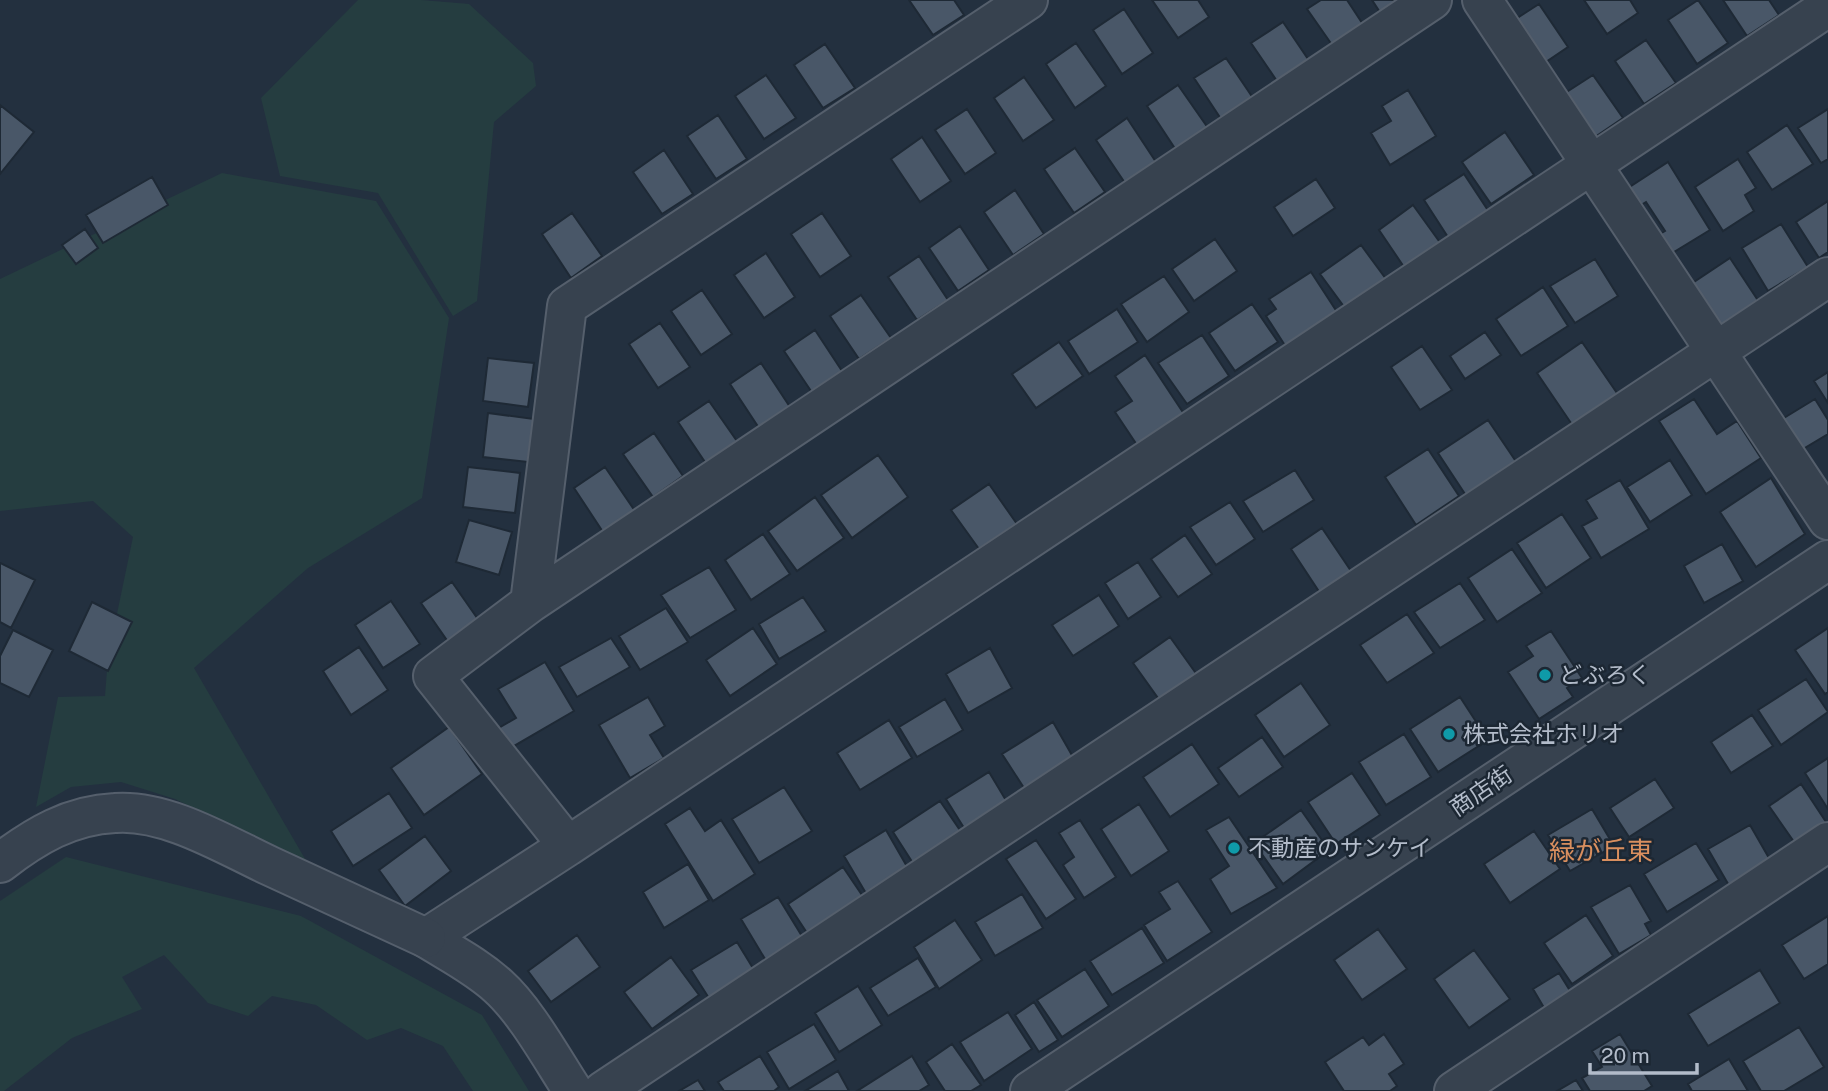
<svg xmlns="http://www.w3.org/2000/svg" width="1828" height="1091" font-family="'Public Sans','Noto Sans JP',sans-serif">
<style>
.green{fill:#253d40}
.building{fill:#495768;stroke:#1e2935;stroke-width:2}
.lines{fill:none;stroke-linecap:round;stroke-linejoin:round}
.minor-casing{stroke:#555f6c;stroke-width:42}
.tertiary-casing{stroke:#555f6c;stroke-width:42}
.minor{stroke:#37424f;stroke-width:38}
.tertiary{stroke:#37424f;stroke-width:38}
.culture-dot{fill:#0f9aa8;stroke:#1c2733;stroke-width:2.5}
.labels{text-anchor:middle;stroke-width:5;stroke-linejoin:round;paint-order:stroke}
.poi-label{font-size:23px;fill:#b3bcca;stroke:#1c2733;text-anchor:start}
.street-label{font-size:23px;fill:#b3bcca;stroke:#1c2733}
.quarter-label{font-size:26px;fill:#d98f5f;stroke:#1c2733}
</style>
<rect width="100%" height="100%" fill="#23303f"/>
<path class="green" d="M358,0h63l48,4 64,59 3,23 -42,36 -17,179 -24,15 -75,-123 -98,-17 -19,-78z
M222,173l154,28 73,117 -27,180 -114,70 -114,100 114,196 -133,-65 -54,-17 -50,5 -35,20 22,-110 47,-1 3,-39 25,-120 -40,-36 -93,10v-232z
M66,857l235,59 181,99 47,76h-56l-30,-45 -42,-18 -34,12 -51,-35 -44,-9 -24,20 -40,-13 -44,-48 -42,22 20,32 -70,29 -68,53h-4v-190z"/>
<path class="building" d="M909,0h45l10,15 -31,20z
M1152,0h46l11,17 -31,21z
M1321,0h26l21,32 -31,20 -30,-43z
M1372,0h44l-31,20z
M1584,0h46l8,13 -31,21z
M1698,0l30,43 -31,21 -29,-44z
M1723,0h46l10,15 -32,21z
M1539,4l29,43 -31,21 -29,-44z
M1124,9l29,44 -31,21 -29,-44z
M1283,22l29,43 -31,22 -30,-44z
M1646,40l30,43 -32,21 -29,-43z
M1076,43l30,43 -31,22 -29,-44z
M825,44l30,44 -32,20 -29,-43z
M1226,58l29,43 -32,21 -29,-44z
M766,75l30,43 -32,21 -29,-43z
M1593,75l30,43 -31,21 -30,-44z
M1024,77l30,43 -31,21 -29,-43z
M1178,85l30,43 -32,22 -29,-44z
M1408,90l28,46 -46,29 -19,-32 20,-12 -9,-15z
M0,105l34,27 -34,42z
M967,109l29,44 -31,21 -30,-44z
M1828,109v50l-7,4 -23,-35z
M718,115l29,44 -31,20 -29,-43z
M1127,118l29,44 -31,21 -29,-43z
M1787,125l26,39 -41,26 -25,-38z
M1505,132l29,43 -43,29 -29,-42z
M922,137l29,44 -31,21 -29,-43z
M1075,148l30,44 -31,21 -30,-44z
M664,150l29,44 -31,20 -29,-42z
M1738,159l18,29 -11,7 9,16 -31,20 -28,-44z
M1668,162l42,68 -49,30 -13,-19 17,-10 -19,-29 -10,6 -11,-18z
M1464,174l31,47 -40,27 -31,-48z
M152,177l16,28 -65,38 -17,-28z
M1316,179l19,29 -42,28 -19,-29z
M1015,190l29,44 -31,21 -29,-43z
M1828,201v51l-9,6 -23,-36z
M1413,205l31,43 -36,25 -29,-43z
M572,213l30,43 -31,22 -29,-44z
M822,213l29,43 -31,21 -29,-43z
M1781,224l27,43 -40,24 -26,-43z
M960,226l29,44 -31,21 -29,-43z
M85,229l13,19 -22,16 -14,-19z
M1215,239l22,32 -43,30 -22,-32z
M1361,245l25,34 -41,29 -25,-34z
M766,253l29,44 -31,21 -30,-43z
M919,256l29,44 -31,20 -29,-43z
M1730,258l33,50 -43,28 -32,-50z
M1595,259l23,37 -43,27 -25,-37z
M1311,272l28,43 -53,32 -20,-31 10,-7 -7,-10z
M1164,276l25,36 -42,30 -26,-38z
M1543,287l25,39 -47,30 -25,-37z
M702,290l30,44 -31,21 -30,-44z
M861,295l30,43 -32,21 -29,-43z
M1252,304l26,38 -43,29 -26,-38z
M1117,309l21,33 -49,32 -21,-33z
M660,323l30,44 -32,21 -29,-44z
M815,330l29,44 -31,20 -29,-43z
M1485,332l16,23 -36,24 -15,-23z
M1202,335l27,41 -42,28 -29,-41z
M1059,342l24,34 -47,32 -24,-34z
M1582,342l37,54 -46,30 -36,-53z
M1422,346l30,44 -32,20 -29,-43z
M1145,355l45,68 -47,31 -28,-42 17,-11 -17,-25z
M488,358l46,5 -6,44 -45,-6z
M761,363l29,44 -31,21 -29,-44z
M1828,372v31l-14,-22z
M1694,399l23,35 20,-13 24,37 -55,36 -47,-73z
M1815,399l13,21v14l-30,18 -19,-31z
M709,401l30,43 -32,21 -29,-43z
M488,413l46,6 -6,43 -45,-5z
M1488,420l29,43 -50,34 -29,-44z
M654,433l29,43 -30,21 -30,-43z
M1428,449l31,47 -43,29 -31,-48z
M878,455l30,42 -56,41 -31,-43z
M1670,460l22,35 -42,27 -23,-35z
M468,467l52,6 -5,40 -52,-6z
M605,467l30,44 -32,21 -29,-44z
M1295,470l19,30 -51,32 -20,-31z
M1771,478l34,56 -49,33 -36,-55z
M1620,480l29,49 -48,29 -19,-32 15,-8 -11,-18z
M989,484l28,40 -38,25 -28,-39z
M815,497l29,41 -47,33 -29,-40z
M1230,502l25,37 -39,26 -26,-38z
M1562,514l29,44 -45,30 -29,-45z
M469,520l43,12 -13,43 -43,-13z
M1322,528l29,43 -31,22 -29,-44z
M763,534l27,40 -39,26 -26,-40z
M1185,535l27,39 -34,23 -27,-38z
M1722,544l21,37 -39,22 -20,-37z
M1512,549l30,44 -45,29 -29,-44z
M1138,562l23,35 -33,22 -23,-36z
M0,563l35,17 -24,48 -11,-6z
M709,567l27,43 -46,28 -29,-43z
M452,582l30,43 -31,21 -30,-43z
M1460,583l25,37 -45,28 -26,-36z
M1099,595l20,31 -46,30 -21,-31z
M803,597l23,34 -47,28 -20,-35z
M391,601l29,43 -37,24 -28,-43z
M92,602l40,20 -24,49 -39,-20z
M666,608l22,34 -48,28 -21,-34z
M1407,614l27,39 -47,30 -27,-38z
M753,628l24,36 -47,32 -24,-36z
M1828,628v64l-3,2 -30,-44z
M13,630l40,20 -24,47 -29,-14v-27z
M1551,631l31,47 -15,10 6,9 -34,22 -31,-47 25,-16 -7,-10z
M1170,637l30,42 -37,26 -30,-42z
M611,638l19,29 -53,30 -18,-30z
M359,647l29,43 -37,25 -28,-44z
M990,648l22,40 -44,25 -22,-39z
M545,662l29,49 -72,42 -12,-20 26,-15 -18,-29z
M1806,679l22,33 -47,33 -23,-35z
M1301,683l29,42 -46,32 -29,-42z
M648,697l17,29 -15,9 14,23 -34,20 -31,-53z
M1460,697l28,43 -50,32 -28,-43z
M945,699l18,31 -46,27 -18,-30z
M1752,715l21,31 -42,27 -20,-31z
M889,720l23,38 -52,32 -23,-37z
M1053,722l20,35 -49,31 -22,-34z
M449,727l33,47 -58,41 -33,-47z
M1404,734l27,43 -45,28 -27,-43z
M1262,737l21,30 -44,30 -21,-29z
M1192,744l27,40 -49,33 -27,-40z
M1828,758v51l-23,-36z
M989,772l24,40 -44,24 -23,-37z
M1352,773l28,42 -44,29 -28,-42z
M1655,779l19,29 -45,29 -19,-29z
M1801,784l27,41 -29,24 -30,-43z
M784,787l28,44 -53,32 -27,-44z
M389,793l23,35 -59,38 -22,-35z
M940,801l26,38 -48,32 -25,-39z
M1139,804l30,47 -38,25 -30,-47z
M690,808l15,23 16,-11 34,54 -42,27 -48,-77z
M1592,809l22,37 -44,25 -22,-36z
M1301,810l28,40 -46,34 -29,-41z
M1229,817l48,71 -46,26 -21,-35 19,-13 -23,-36z
M1080,820l36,57 -32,21 -21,-33 11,-8 -15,-24z
M1750,825l23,40 -42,24 -23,-40z
M886,830l23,40 -42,25 -23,-39z
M1534,831l26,38 -50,34 -26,-39z
M425,836l26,35 -46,35 -26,-36z
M1036,840l40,59 -30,20 -40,-60z
M1696,843l23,37 -52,32 -23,-38z
M688,864l21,36 -45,28 -21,-36z
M843,867l23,34 -55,38 -23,-35z
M1178,881l34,51 -45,29 -23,-36 26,-16 -11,-17z
M1630,885l21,36 -6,3 6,11 -32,19 -28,-47z
M1022,894l21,34 -48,28 -20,-34z
M778,897l30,49 -37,23 -30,-50z
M1586,915l27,41 -41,28 -28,-41z
M1828,916v48l-24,15 -22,-34z
M955,920l27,40 -43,29 -25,-42z
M1142,928l22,35 -52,32 -22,-34z
M1378,929l29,40 -45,31 -28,-40z
M577,935l23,32 -49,35 -23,-31z
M737,942l22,36 -45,28 -23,-36z
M1474,950l36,49 -41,29 -35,-49z
M671,957l28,38 -47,34 -28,-37z
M918,958l18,29 -48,29 -18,-28z
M1085,969l24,37 -47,31 -25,-37z
M1760,970l20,33 -72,43 -20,-32z
M1559,973l18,29 -27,16 -17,-29z
M858,986l24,39 -43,27 -24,-39z
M1034,1002l24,38 -19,12 -24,-37z
M1008,1012l24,37 -48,32 -24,-39z
M814,1024l22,36 -47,29 -22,-37z
M1799,1027l25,40 -40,24h-23l-18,-30z
M1384,1034l20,30 -15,10 8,12 -7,5h-46l-19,-29 38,-25 6,8z
M1620,1034l32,52 -8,5h-54l-8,-13 20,-11 -10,-16z
M952,1044l29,41 -10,6h-26l-19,-29z
M760,1056l19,31 -5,4h-50l-6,-9z
M912,1056l17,29 -10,6h-62z
M1729,1059l19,32h-56l-4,-7z
M838,1071l11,20h-44z
M698,1080l7,11h-26z
M1576,1080l7,11h-26z"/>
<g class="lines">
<defs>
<path id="minor" d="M1482,0l346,520
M530,603l37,-297 461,-306
M568,846l1260,-839
M573,1091c-21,-32 -47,-80 -75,-105 -22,-20 -48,-33 -72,-48l142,-92 -135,-170 97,-73 902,-603
M603,1091l1225,-814
M1030,1091l798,-531
M1454,1091l374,-249"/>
<path id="tertiary" d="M0,863c35,-27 70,-48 115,-50 51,-4 110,32 155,53 52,24 104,48 156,72"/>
</defs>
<use href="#minor" class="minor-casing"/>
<use href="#tertiary" class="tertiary-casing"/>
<use href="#minor" class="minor"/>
<use href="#tertiary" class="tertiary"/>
</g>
<g class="culture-dot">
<circle cx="1545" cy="675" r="7"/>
<circle cx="1449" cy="734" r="7"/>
<circle cx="1234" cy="848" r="7"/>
</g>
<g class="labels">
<g class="poi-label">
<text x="1559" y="683">どぶろく</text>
<text x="1463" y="742">株式会社ホリオ</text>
<text x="1248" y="856">不動産のサンケイ</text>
</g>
<g class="street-label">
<text transform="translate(1481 791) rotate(-34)" y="8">商店街</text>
</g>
<g class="quarter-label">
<text x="1601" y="860">緑が丘東</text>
</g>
</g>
<path d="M1590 1063v10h107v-10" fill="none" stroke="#b3bcca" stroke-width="3.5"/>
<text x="1601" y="1063" font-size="21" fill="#b3bcca" stroke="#1c2733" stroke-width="5" paint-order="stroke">20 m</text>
</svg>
